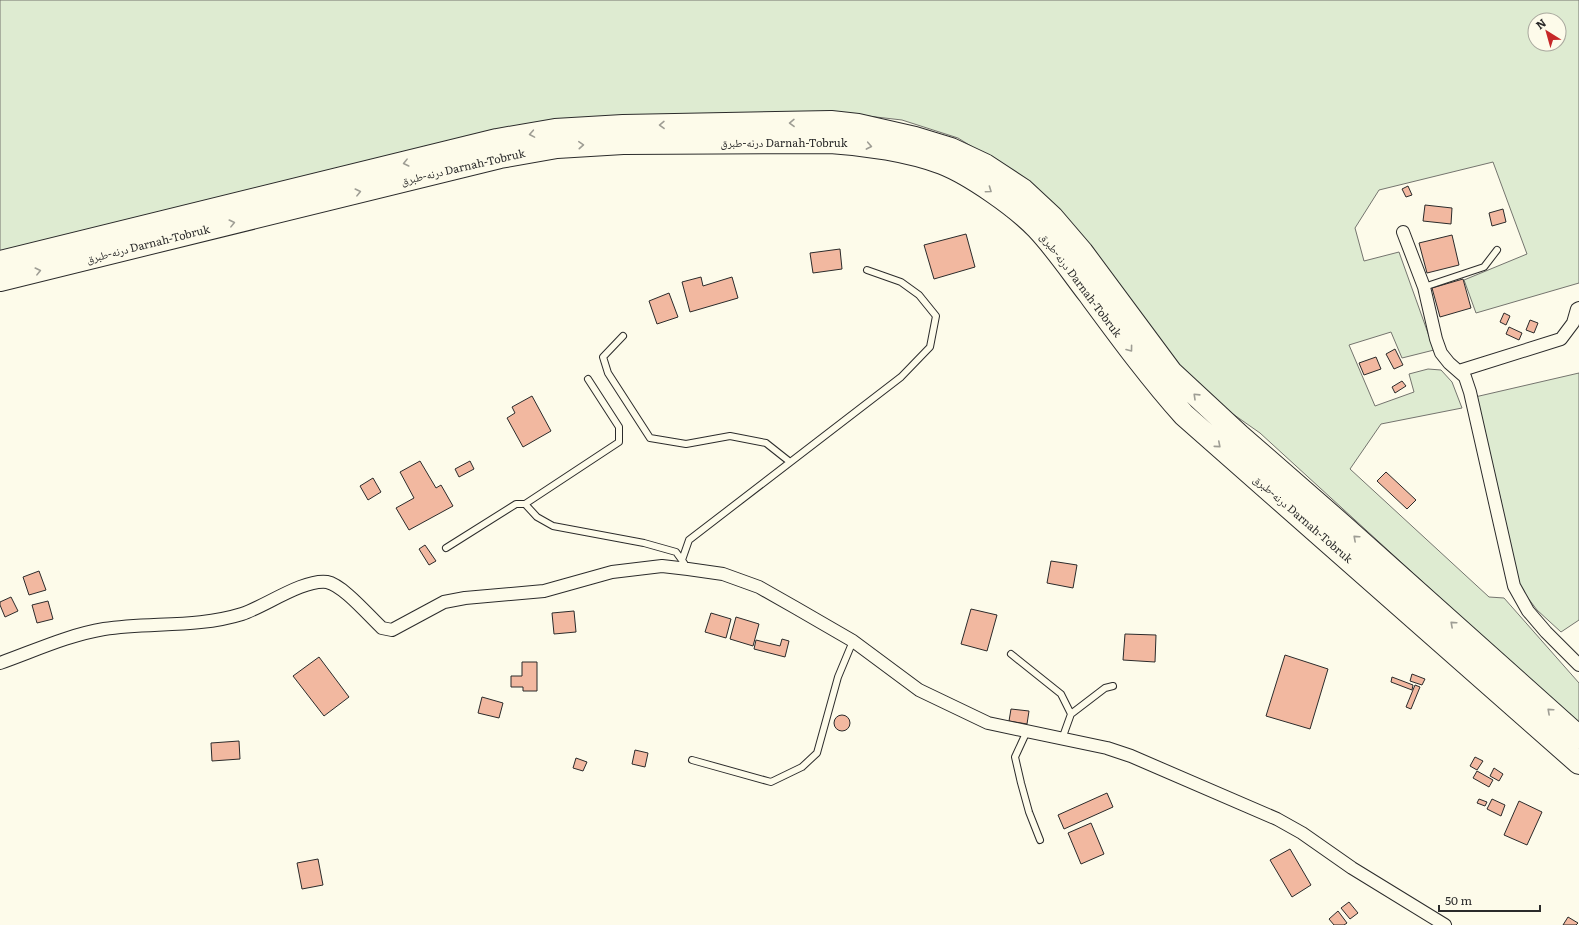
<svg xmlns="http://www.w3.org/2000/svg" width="1579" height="925" font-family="Literata,'Noto Naskh Arabic',serif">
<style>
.green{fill:#deebd1;stroke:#74746e;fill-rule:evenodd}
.building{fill:#f2b8a0;stroke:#2b2b2b}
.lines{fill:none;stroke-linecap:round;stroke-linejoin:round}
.lane-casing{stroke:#2b2b2b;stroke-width:8}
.street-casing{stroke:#2b2b2b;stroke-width:14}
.highway-casing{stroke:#2b2b2b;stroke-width:24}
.lane{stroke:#fdfbea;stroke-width:6}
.street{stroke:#fdfbea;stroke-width:12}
.highway{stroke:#fdfbea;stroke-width:22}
.oneway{stroke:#9e9d94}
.labels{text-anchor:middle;stroke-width:3;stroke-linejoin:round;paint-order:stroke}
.street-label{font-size:11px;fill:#2b2b2b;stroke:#fdfbea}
</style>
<rect width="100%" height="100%" fill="#fdfbea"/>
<path class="green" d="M0,0h1579v283l-103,30 -12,-33 63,-26 -34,-92 -114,28 -24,38 9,33 35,-9 35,98 -32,8 -11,-26 -42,13 26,61 39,-14 -5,-18 19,-5 13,1 11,12 10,26 -81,16 -31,45 139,128 15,1 75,85v42l-319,-292 -57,-40 -190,-221 -55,-34 -56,-18 -52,-6 -236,9 -614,134zM1535,20h24v24h-24z
M1579,373v247l-18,12 -24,-22 -15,-20 -12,-28 -9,-61 -26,-104z"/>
<path class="building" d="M1408,186l4,9 -6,2 -4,-8z
M1425,205l27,3 -1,16 -28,-3z
M1503,209l3,13 -14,4 -3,-13z
M966,234l9,33 -41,12 -10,-34z
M1452,235l7,30 -32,8 -8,-30z
M840,249l2,20 -29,4 -3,-20z
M701,277l2,9 29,-9 6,21 -48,14 -8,-30z
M1463,279l8,29 -31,9 -8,-29z
M669,293l9,24 -21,7 -8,-23z
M1504,313l6,3 -4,9 -6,-3z
M1530,320l8,3 -4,10 -8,-3z
M1509,327l13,6 -3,7 -13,-6z
M1395,349l8,16 -9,4 -8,-15z
M1376,357l5,12 -17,6 -5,-12z
M1402,381l4,5 -11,7 -3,-6z
M532,396l19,35 -28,16 -16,-29 8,-5 -3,-6z
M420,461l16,27 5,-3 12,21 -44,24 -13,-22 18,-10 -14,-26z
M470,461l4,8 -15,8 -4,-8z
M1386,472l30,28 -9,9 -30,-28z
M373,478l8,14 -13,8 -8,-14z
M425,545l11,16 -7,4 -10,-16z
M1051,561l26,4 -4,23 -26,-5z
M39,571l7,19 -17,5 -6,-18z
M11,597l7,14 -13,6 -5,-12v-3z
M48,601l5,18 -16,4 -5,-18z
M971,609l26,6 -10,36 -26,-7z
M574,611l2,21 -22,2 -2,-21z
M711,613l20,6 -5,19 -21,-6z
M736,617l23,7 -6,22 -23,-7z
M1125,634l31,1 -1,27 -32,-2z
M782,639l7,2 -4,16 -31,-8 2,-9 24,6z
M1285,655l43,14 -18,60 -44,-13z
M319,657l30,40 -25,19 -31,-40z
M522,662h15v29h-14v-4h-12v-11h11z
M1412,674l13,5 -3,6 -12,-4z
M1392,677l21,8 -1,5 -21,-8z
M1415,685l5,2 -9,22 -5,-2z
M482,697l21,6 -4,15 -21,-5z
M1011,709l18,2 -2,13 -18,-3z
M834 723a8 8 0 1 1 16 0a8 8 0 1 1-16 0Z
M239,741l1,18 -28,2 -1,-18z
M635,750l13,3 -3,14 -13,-3z
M1475,757l8,4 -6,9 -7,-4z
M576,758l11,4 -4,9 -10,-3z
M1494,768l9,6 -4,7 -9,-5z
M1477,771l16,9 -4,7 -16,-9z
M1107,793l6,14 -49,22 -6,-14z
M1479,799l8,3 -2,4 -8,-3z
M1492,799l13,6 -4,11 -14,-7z
M1519,801l23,11 -15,33 -23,-10z
M1091,823l13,31 -23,10 -13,-31z
M1290,849l21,36 -19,12 -22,-37z
M318,859l5,26 -21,4 -5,-26z
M1349,902l9,11 -8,6 -9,-11z
M1338,911l9,12 -3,2h-10l-5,-6z
M1568,917l10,6 -2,2h-13z"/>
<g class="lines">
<defs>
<path id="lane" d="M1424,287l60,-20 13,-17
M623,336l-20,21 5,16 42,65 36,6 44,-8 36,7 24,19
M525,504l94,-62v-15l-31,-48
M446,548l70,-44h9l12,13 16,9 91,17 32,9 8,11
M682,560l7,-20 212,-163 29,-30 6,-31 -17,-21 -18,-13 -34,-12
M1011,654l50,40 10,20 -9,25
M1071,714l34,-26 8,-2
M1027,731l-12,26 6,26 8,29 11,28
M692,760l79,22 31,-15 15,-14 21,-76 15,-36"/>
<path id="street" d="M1403,232l21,55 12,52 5,14 8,10 16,14 5,15 44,194 14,25 18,21 33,33
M1459,371l102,-32 12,-16 4,-14 2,-1
M0,663c34,-12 68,-28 104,-34 46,-7 93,-1 138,-15 24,-8 61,-35 85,-32 16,3 42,34 55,46l10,2 52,-28 21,-4 79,-7 68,-19 50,-6 26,3 35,5 36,13 37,21 57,33 66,49 69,33 119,25 24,8 146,63 25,14 50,35 93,57"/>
<path id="highway" d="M0,262l497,-122 58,-10 68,-4 208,-4 27,3 57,13 36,11 34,16 38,25 29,27 30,35 89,120 69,64 102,89 237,212
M0,280l500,-123 57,-10 66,-4 207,-1c35,2 80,9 112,21 28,11 74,43 95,65 19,20 35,44 52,66 31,42 61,83 95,121l395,348"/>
</defs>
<use href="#lane" class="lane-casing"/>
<use href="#street" class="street-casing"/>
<use href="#highway" class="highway-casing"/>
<use href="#lane" class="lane"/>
<use href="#street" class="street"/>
<use href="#highway" class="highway"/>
</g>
<defs><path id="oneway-chevron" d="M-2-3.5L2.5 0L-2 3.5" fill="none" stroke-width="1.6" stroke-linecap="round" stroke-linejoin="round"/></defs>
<g class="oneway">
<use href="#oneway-chevron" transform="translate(792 123) rotate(179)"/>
<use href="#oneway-chevron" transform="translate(662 125) rotate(179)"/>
<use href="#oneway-chevron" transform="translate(532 134) rotate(170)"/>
<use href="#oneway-chevron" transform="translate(581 145) rotate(-4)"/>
<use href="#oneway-chevron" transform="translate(869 146) rotate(11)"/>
<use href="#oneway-chevron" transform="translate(406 163) rotate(166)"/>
<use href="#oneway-chevron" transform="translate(989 190) rotate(35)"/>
<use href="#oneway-chevron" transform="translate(358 192) rotate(-14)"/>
<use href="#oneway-chevron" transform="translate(232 223) rotate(-14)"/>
<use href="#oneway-chevron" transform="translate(38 271) rotate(-14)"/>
<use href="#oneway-chevron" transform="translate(1130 349) rotate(53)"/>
<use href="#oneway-chevron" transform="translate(1196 396) rotate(-136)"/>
<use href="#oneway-chevron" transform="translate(1218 445) rotate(41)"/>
<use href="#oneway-chevron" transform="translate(1356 538) rotate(-138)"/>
<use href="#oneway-chevron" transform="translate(1453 624) rotate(-138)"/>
<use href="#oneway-chevron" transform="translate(1550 711) rotate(-138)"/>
</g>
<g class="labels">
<g class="street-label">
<text x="784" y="147">درنه-طبرق Darnah-Tobruk</text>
<text transform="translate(463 167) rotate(-13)" y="4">درنه-طبرق Darnah-Tobruk</text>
<text transform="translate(148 244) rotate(-14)" y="4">درنه-طبرق Darnah-Tobruk</text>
<text transform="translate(1081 285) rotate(53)" y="4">درنه-طبرق Darnah-Tobruk</text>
<text transform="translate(1303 519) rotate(41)" y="4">درنه-طبرق Darnah-Tobruk</text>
</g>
</g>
<g transform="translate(1547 32) rotate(323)"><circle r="19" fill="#fdfbea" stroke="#a9a89e"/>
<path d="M0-3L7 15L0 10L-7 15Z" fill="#c62828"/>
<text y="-6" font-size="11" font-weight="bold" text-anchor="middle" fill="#2b2b2b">N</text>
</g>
<path d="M1439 905v6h101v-6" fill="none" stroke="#2b2b2b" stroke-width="2"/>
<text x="1445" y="905" font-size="12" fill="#2b2b2b" stroke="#fdfbea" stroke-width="3" paint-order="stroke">50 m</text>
</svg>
